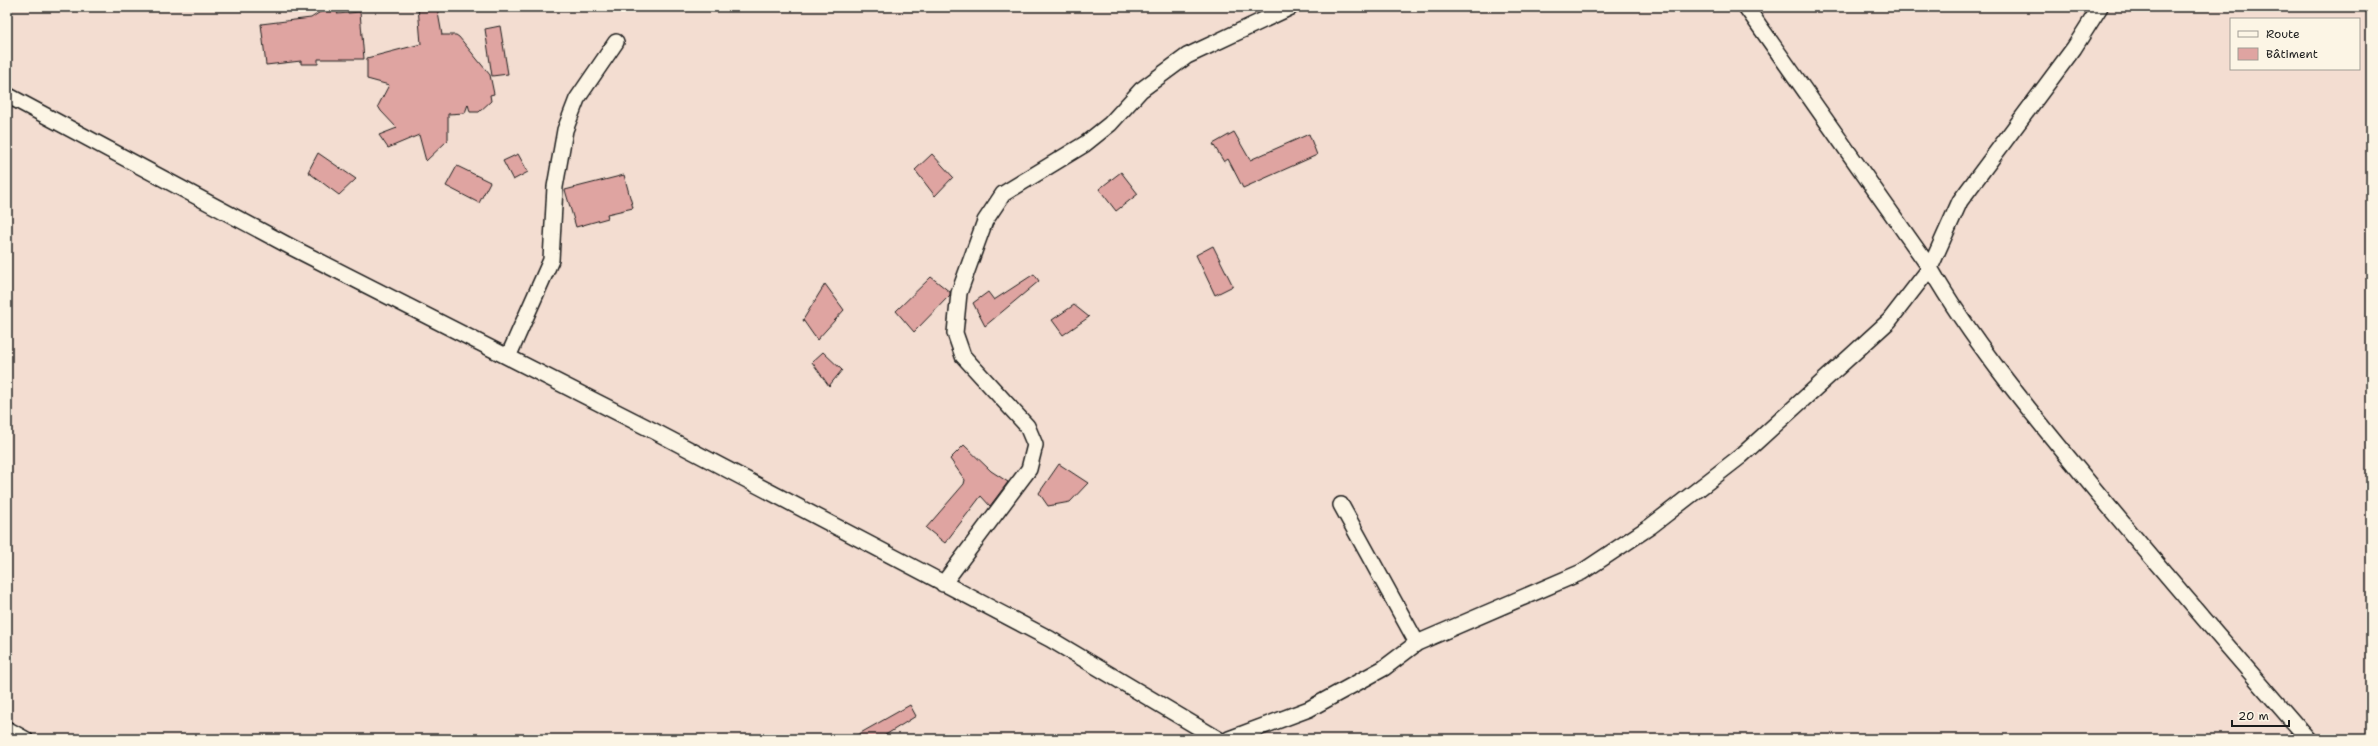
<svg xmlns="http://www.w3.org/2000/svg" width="2378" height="746" font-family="'Shantell Sans',sans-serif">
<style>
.building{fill:#dfa4a1;stroke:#1c1c1c}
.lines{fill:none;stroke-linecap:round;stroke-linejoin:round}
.minor-casing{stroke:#1c1c1c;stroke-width:18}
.minor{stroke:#fcf5e5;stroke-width:15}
</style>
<rect width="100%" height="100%" fill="#f3ddd1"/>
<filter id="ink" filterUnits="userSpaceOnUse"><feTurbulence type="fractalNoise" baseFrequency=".025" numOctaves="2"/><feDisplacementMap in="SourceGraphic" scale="8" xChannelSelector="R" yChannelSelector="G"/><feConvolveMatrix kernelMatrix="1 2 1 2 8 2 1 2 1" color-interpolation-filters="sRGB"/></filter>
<g filter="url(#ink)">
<path class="building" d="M328,7h14l-5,7 23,-2 4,47h-46v5h-17v-3l-35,4 -5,-41 50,-6z
M418,7h19l5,28h14l3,2 31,38 4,19 -4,1 1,6 -12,11h-9l-2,-8 -3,9 -17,1v26l-22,21 -7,-26 -31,13 -9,-13 18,-7 -16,-17 -3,-5 11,-21 -22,-6v-21l54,-14z
M500,26l8,48 -16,2 -7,-47z
M1234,132l16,28 59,-26 8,21 -74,33 -15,-29 -4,3 -11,-18z
M318,153l38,26 -17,16 -31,-23z
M518,154l10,18 -15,8 -10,-19z
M932,154l21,23 -18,19 -20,-26z
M457,166l33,16 -11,21 -33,-17z
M1121,172l17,22 -22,17 -17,-22z
M624,175l9,33 -26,6 1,4 -32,9 -11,-37z
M1213,246l20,40 -18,9 -19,-40z
M1034,274l5,7 -54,45 -12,-23 15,-11 6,8z
M931,277l19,15v3l-36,37 -18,-21z
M825,284l19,26 -27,30 -14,-20z
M1074,305l15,12 -26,18 -11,-15z
M823,352l19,18 -13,16 -17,-24z
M964,445l27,26 17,11 -18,24 -9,-10 -36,47 -19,-15 38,-44 1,-4 -15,-21z
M1059,464l29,19 -18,19 -22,4 -9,-13z
M910,705l6,11 -37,23h-29z"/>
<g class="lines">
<defs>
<path id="minor" d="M1746,7l184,261c41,71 95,137 147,200 75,92 153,181 231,271
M7,95l286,153 361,183 396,208 168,100
M508,357l43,-97 4,-73 10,-57 12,-31 39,-57
M943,584l86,-115 6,-24 -8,-19 -64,-70 -8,-23 4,-40 26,-72 18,-27 82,-50 25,-20 31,-34 46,-34 104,-49
M1417,643l165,-71 69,-46 90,-70 148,-135 41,-53 30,-67 114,-153 26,-41
M7,729l18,10
M1229,739l80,-30 75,-41 33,-25 -76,-138"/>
</defs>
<use href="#minor" class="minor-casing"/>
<use href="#minor" class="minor"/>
</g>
</g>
<rect width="2378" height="746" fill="none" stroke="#fcf5e5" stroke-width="24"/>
<rect x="12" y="12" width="2354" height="722" fill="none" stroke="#1c1c1c" stroke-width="1.5" filter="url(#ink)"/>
<rect x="2230" y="18" width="130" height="52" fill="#fcf5e5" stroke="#a29e95"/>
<rect x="2238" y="31" width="20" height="6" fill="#fcf5e5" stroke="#a29e95"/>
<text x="2266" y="38" font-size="12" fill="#1c1c1c">Route</text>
<rect x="2238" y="48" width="20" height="12" fill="#dfa4a1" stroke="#a29e95"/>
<text x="2266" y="58" font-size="12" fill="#1c1c1c">Bâtiment</text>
<path d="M2232 720v6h57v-6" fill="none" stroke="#1c1c1c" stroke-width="2"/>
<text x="2238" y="720" font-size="12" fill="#1c1c1c" stroke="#fcf5e5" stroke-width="3" paint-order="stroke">20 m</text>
</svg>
